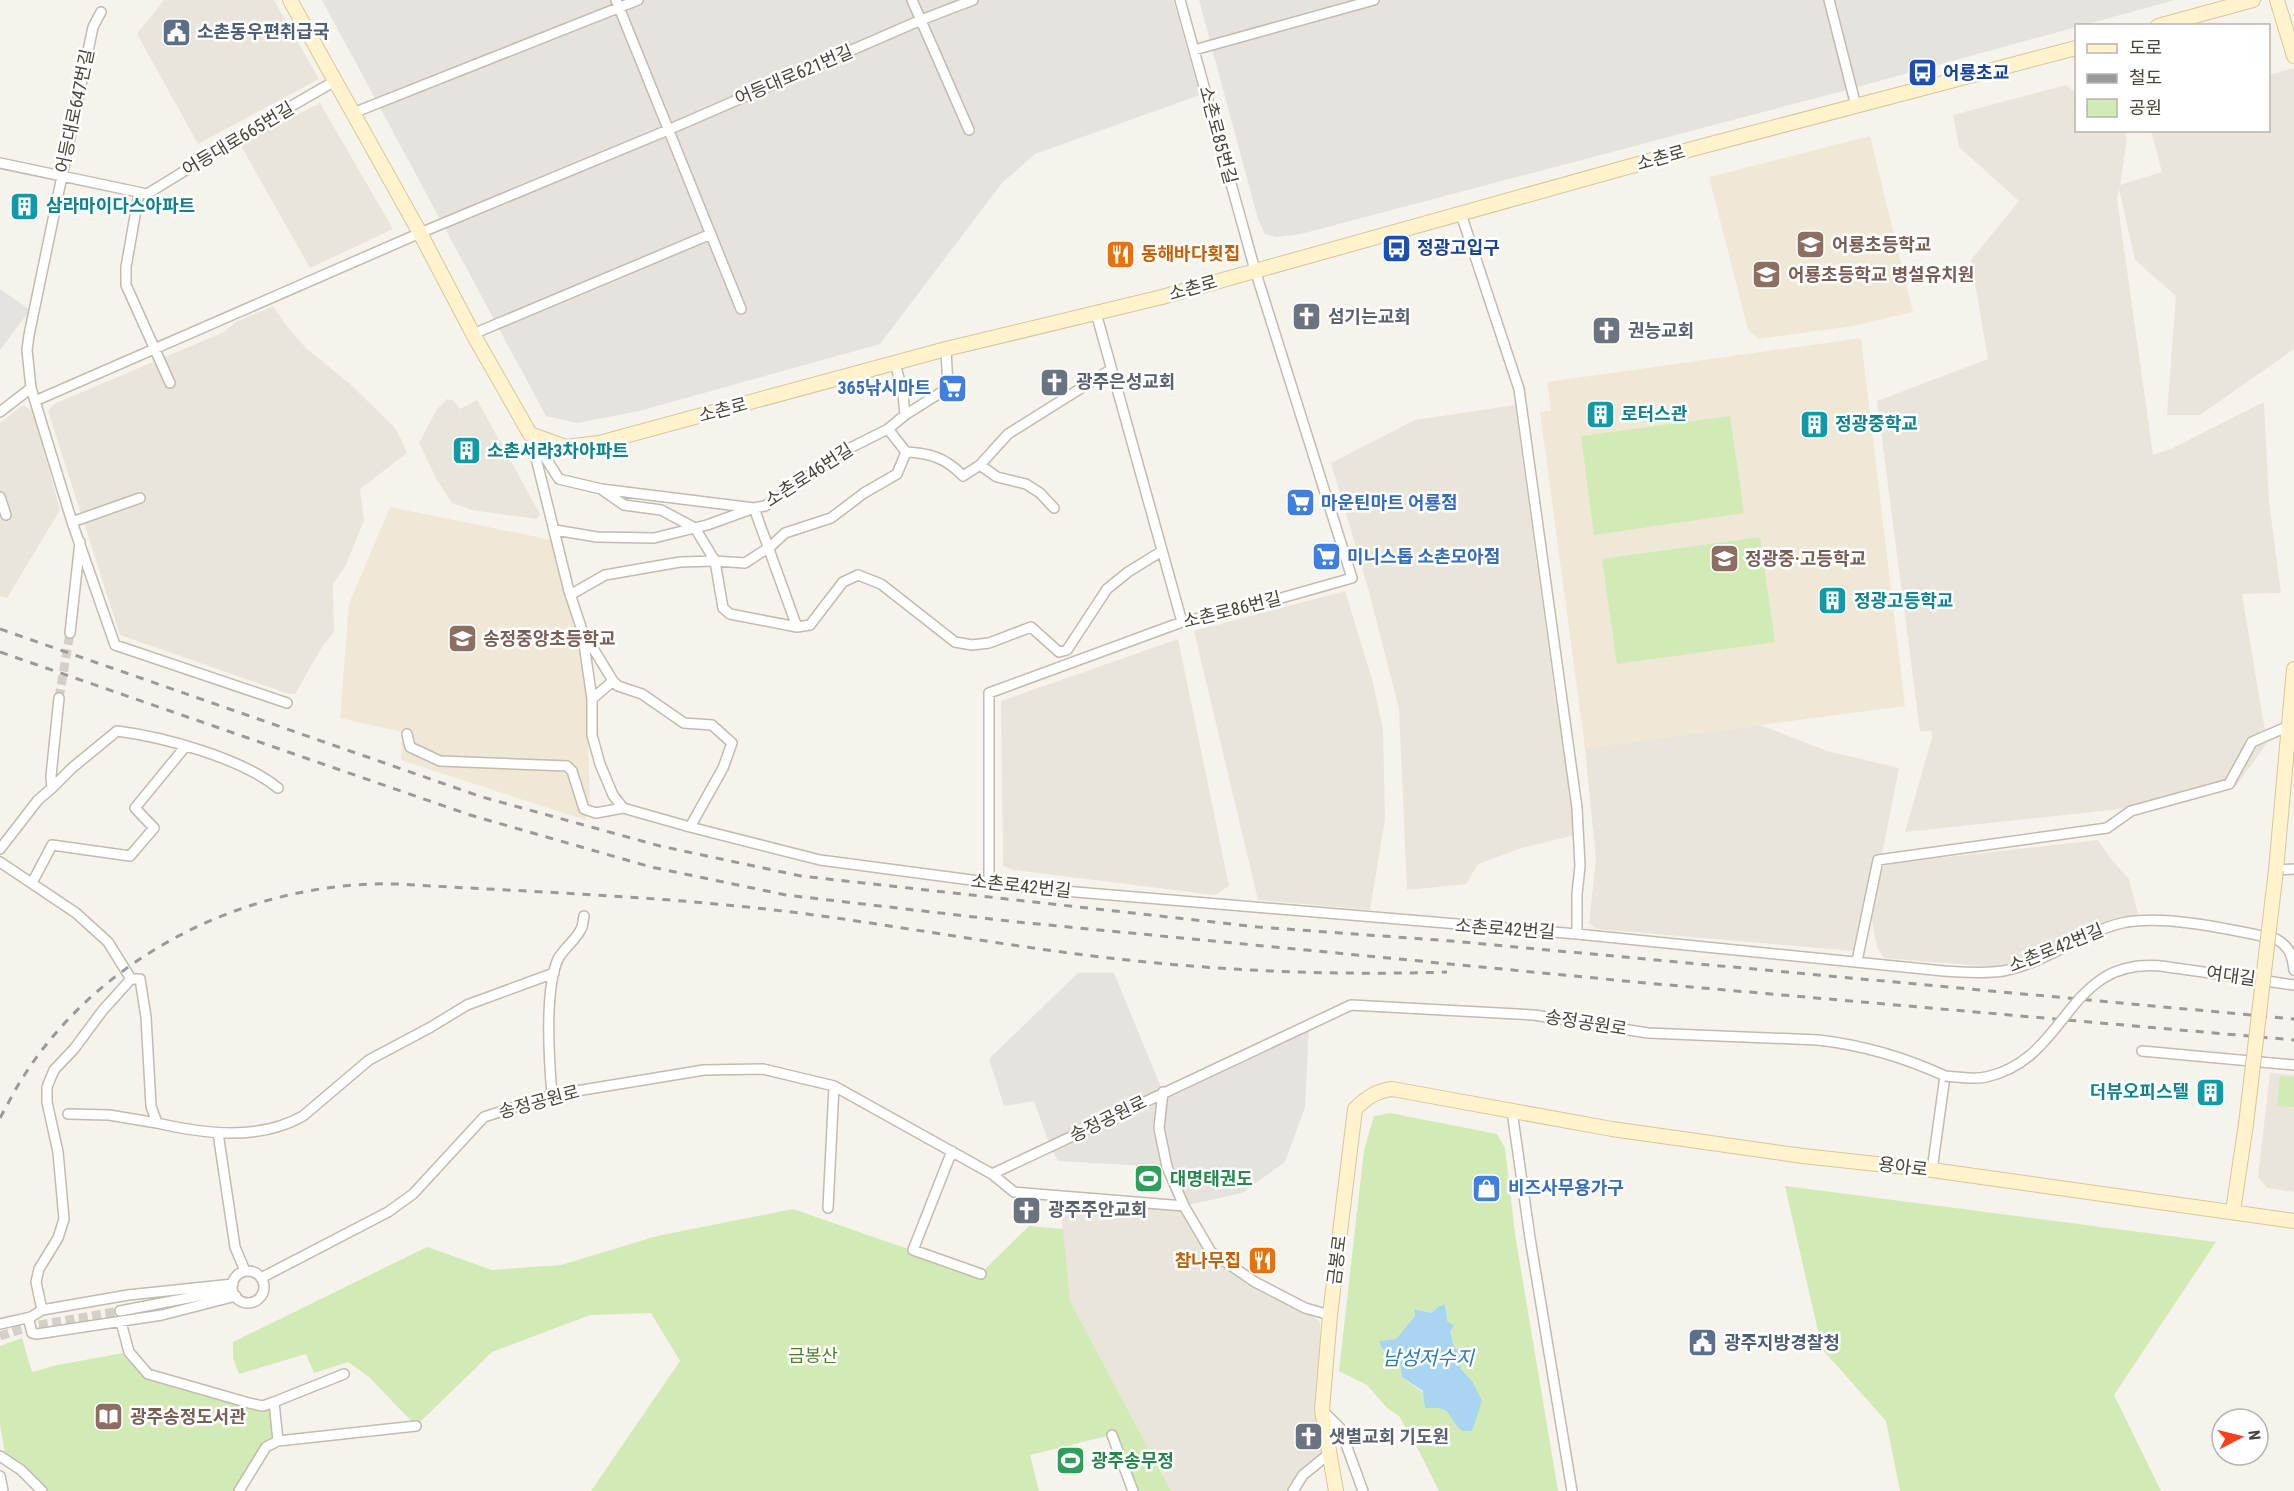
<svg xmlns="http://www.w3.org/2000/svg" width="2294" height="1491" font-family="'Roboto Condensed','Noto Sans KR',sans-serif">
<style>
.residential{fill:#eae5da}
.industrial{fill:#e6e2dd}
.education{fill:#efe8d6}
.green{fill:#d2eab5;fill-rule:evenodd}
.parking{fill:#e5e3e0}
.water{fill:#a9d4f2}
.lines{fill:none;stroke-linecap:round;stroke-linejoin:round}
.street-tunnel{stroke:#d4d0c8;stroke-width:9;stroke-dasharray:9 4.5;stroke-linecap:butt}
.street-casing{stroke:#c2bbae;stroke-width:12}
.secondary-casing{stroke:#d6c79b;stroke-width:16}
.street{stroke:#fff;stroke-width:9}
.secondary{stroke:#fff3cd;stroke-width:14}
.rail{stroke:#9a9a9a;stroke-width:3;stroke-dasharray:8 8;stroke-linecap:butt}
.street-bridge-casing{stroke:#c2bbae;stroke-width:12;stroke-linecap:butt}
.secondary-bridge-casing{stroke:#d6c79b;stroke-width:16;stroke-linecap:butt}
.street-bridge{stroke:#fff;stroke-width:9}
.secondary-bridge{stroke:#fff3cd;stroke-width:14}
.labels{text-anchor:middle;stroke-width:5;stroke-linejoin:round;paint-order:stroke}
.service-label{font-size:18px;font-weight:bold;fill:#4e5e75;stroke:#fff;text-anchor:start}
.transit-label{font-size:18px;font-weight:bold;fill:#164399;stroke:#fff;text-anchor:start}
.street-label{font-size:18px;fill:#4b4439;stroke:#fff}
.culture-label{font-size:18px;font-weight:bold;fill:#0d838f;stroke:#fff;text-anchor:start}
.education-label{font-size:18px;font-weight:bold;fill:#785e54;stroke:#fff;text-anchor:start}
.food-label{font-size:18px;font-weight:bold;fill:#c56008;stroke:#fff;text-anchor:start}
.worship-label{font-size:18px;font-weight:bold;fill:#5b616d;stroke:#fff;text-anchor:start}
.shop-label{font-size:18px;font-weight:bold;fill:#366cbe;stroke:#fff;text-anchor:start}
.leisure-label{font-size:18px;font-weight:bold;fill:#27864d;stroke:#fff;text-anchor:start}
.park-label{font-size:18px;fill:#4a7f2a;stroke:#fff}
.water-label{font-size:20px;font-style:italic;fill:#2e7ab2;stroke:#fff}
</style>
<rect width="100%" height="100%" fill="#f6f3ec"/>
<path class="residential" d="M164,0h110l45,79 -121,65 -61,-110z
M2294,68v281l-94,66h-33l9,-119 -41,-36 -16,-71 -2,10 36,256 20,-7 91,-46 5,100 12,91 -39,1 25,149 -31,43 -88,20 -243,26 27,-94 -1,-7h-11l-43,-330 111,-42 -17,-99 48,-59 -60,-54 -6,-32 113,-30 10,8v37l48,1 3,7 -7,47 42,-13 -11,-41 117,-1 1,-55z
M320,103l73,126 -83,39 -70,-124z
M273,306l16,23 18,20 43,35 44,43 7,12 6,14 -47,36 4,31 -18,45 -13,19 1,48 -12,15 -27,47h-6l-169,-59 -72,-224 6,-7 170,-72 12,-10z
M447,399l7,2 6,8 17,-9 63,114 -3,5 -65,-9 -20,-7 -15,-23 -18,-37 18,-34z
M23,405l10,6 27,99 -53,88 -7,-2v-173z
M1515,405l40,292 24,137 -57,14 -44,16 -12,20 -59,6 -8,-181 -31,-121 -37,-125 84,-43z
M1345,591l27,88 11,50 2,90 -15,91 -112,-10 -64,-269z
M1178,639l51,247 -14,9 -202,-25 -10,-4 -2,-165z
M1760,725l67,26 72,17 -23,117 8,-19 12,-3 202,-23 12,18 19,21 9,35 -51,13 -40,23 -33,15 -20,2 -110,-9 -7,-10 -6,-34 -7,34 -9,3 -258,-22 -8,-6 7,-63 -11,-112z
M2270,1073l24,2v117l-27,-4 -9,-11z
M1059,1195l125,11 27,46 94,56 15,14 2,100 8,31 -37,38h-122l-101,-190z"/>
<path class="industrial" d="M322,0h851l27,95 -165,59 -33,29 -122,161 -241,67 -62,12 -31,-7z
M1199,0h976l-336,92 -538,142 -25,3 -11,-3 -7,-15z
M1078,973h36l49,119 146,-67 -4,82 -20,55 -43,31 -58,13 -17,-39 -109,-6 -8,-15 -16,-45 -30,5 -15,-47z"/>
<path class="education" d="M1870,136l43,176 -60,14 -94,13 -11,-9 -39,-153z
M1861,338l44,368 -320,42 -45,-336 11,-1 -4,-29z
M390,507l162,33 34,133 4,135 -5,12 -184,-60 1,-28 -62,-14 9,-114z"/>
<path class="green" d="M1730,416l14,97 -150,22 -13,-99z
M1760,537l15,105 -158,22 -15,-105z
M2280,1076l14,1v30l-17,-1z
M1390,1113l107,21 8,14 10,86 43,257h-119l-26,-52 -14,-23 -12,-8 -20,-23 -28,-14 25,-221 10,-34zM1438,1307l9,14 7,27 10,6 -4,14 12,13 4,35 -4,14 -18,-7 -5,-11 -47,-35 -3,-21 -17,-7 -2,-8 16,-2 19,-23 -1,-7 19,4z
M1785,1186l431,56 -102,153 47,96h-261l-14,-70 -64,-72z
M793,1209l187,65 49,-48 34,3 7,72 101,190h-38l-22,-56 -81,20 9,36h-448l89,-130 -29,-48 -61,2 -98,37 -76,74 -47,-49 -21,-15 -34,11 -8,-19 -67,20 -6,-16v-16l194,-95 65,23 69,-5 96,-29z
M22,1338l10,34 25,-7 72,-13 19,22 101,29 25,-1 4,39 -12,6 -27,44h-197l-36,-32 -6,-34v-79z"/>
<path class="parking" d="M0,289l30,21 -30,40z"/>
<path class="water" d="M1445,1304l2,17 7,5 -4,5 4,17 10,6 -4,14 12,13 10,20 -10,30h-10c-18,-16 -7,-25 -37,-23l-2,-17 -21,-14 -3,-21 -17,-7 -3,-8 17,-2 19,-23 -1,-7 18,4 6,-6z"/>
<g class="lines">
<path class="street-tunnel" d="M59,698l11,-65
M0,1336l28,-9 92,-16"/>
<defs>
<path id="street" d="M616,0l125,309
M912,0l57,130
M1829,0l27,106
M101,12l-8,15 -64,308 -2,15 4,38 41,134 43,123 172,58
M1194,50l180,-50
M353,113l285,-113
M0,163l147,31 127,-78 61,-35
M139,193l-13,74v18l44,98
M1461,214l58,175 58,419 3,58 -3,28v40
M1096,313l86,309
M473,334l238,-100
M895,363l8,31 2,21 -17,14 18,23
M35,401l385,-168 248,-103 253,-110 52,-20
M0,412l31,-24
M905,415l43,-27 -2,-39
M530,434l29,45 42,10 153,19 43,119
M532,442l37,149 13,39 10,69
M980,465l17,12 29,7 14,9 14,15
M601,489l23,16 37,5 34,18 20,33 8,47 7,6 67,13 13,-2 33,-43 15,-7 23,9 74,58 17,3 17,-2 42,-16 28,25 8,-2 40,-61 21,-17 34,-21
M0,497l6,18
M72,522l68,-24
M555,530l42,7 57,1 53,-13 47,-17 11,-2 83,-57 40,-20
M570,595l35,-20 75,-13 35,-1 30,2 26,-17 14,-13 46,-15 33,-25 33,-19 9,-22c24,1 40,6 57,24l17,-11 28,-31 102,-64
M582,630l31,51 -21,18v36l8,29 13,31 10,13 67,19 33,-59 9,-25 -20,-18 -28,-2 -42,-29 -24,-8 -5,-5
M70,633l10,-91
M407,734l3,13 30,14 127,5 5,5 12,38 12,4 27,-5
M52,788l20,-20 45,-37c47,6 124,27 161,57
M690,827l130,33 220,29 537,45 367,37c19,1 40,3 59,0 43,-8 77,-38 119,-48 41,-9 112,7 154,16 14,8 16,16 18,31
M0,849l38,-49 14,-12 -1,-12 8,-78
M0,862l76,51 32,29 23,37
M2276,870l18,-1
M989,882v-189l193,-71 85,-20 85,-24 -97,-308 -75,-270
M32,883l20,-38 78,11 24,-28 -19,-20 50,-61
M1857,961l21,-101 229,-32 24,-17 98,-27 23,-42 37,-16
M2168,967l126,18
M131,979h9l6,38 5,89 6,17c48,11 102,18 146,-7l66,-56 62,-33 36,-22 87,-32
M2142,1051l152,14
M1163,1092l-4,36 8,39 17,39 27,46 44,30 50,26 25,7
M552,1095c-3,-35 -8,-104 6,-136 6,-11 18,-19 23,-30 2,-3 2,-9 3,-13
M1512,1111l18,127 42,253
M68,1114l41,1 48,8
M218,1133l17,114 10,24
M952,1151l-39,99 68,24
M992,1174l22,18 170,14
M828,1208l6,-122
M232 1287a16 16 0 1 1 32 0a16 16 0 1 1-32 0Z
M261,1278l127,-66 25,-18 71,-77 68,-22 152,-25 59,-1 71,17 158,88 359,-169 183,10 114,18 170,7c44,5 86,17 127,36l-13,94
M233,1284l-105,11 -86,15 -11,7 -2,4 3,12 5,1 125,-19 74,-19
M42,1310l-6,-28 3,-13 19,-31 6,-19 -6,-67 -11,-50v-15l7,-17 20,-21 29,-39 28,-31
M120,1311l110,-21
M121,1322l8,30 19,22 101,29 14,3 11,-4 4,39 -12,6 -27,44
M0,1324l31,-7
M274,1402l70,-28
M1322,1410l18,18 23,63
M1112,1435l21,56
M278,1441l138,-15
M0,1456l21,14 21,21
M0,1476l3,15
M1293,1491l10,-16 27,-22"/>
<path id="secondary" d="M290,0l130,233 53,101 57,100 36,13 33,-4 347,-94 216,-52 530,-148 384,-101
M2277,0l17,56
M2158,26l95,-26
M2276,870l18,-201
M2233,1211l13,-87
M1336,1491l-14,-81 8,-95 25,-206c11,-11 21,-18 37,-20l220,40 191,27 129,14 362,51"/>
</defs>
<use href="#street" class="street-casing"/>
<use href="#secondary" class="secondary-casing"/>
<use href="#street" class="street"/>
<use href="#secondary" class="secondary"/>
<path class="rail" d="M0,629l482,168 178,49 141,30 457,51 193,14 843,78
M0,652l470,163 181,52 135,28 231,27 629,61 648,57
M0,1118c7,-12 13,-25 20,-36 78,-127 230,-202 377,-198 134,8 269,12 402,29 93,12 185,29 278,41 122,16 247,22 370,18"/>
<defs>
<path id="street-bridge" d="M1945,1076c14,1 27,4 41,1 85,-18 79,-125 182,-110"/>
<path id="secondary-bridge" d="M2246,1124l30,-254"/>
</defs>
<use href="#street-bridge" class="street-bridge-casing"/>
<use href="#secondary-bridge" class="secondary-bridge-casing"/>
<use href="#street-bridge" class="street-bridge"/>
<use href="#secondary-bridge" class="secondary-bridge"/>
</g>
<defs>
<symbol id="civic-square" viewBox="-11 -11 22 22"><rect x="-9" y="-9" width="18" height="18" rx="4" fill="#5c6f8a" stroke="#fff"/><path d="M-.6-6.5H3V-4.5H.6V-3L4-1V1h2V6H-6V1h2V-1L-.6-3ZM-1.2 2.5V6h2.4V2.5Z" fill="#fff"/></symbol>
<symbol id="bus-square" viewBox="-11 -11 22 22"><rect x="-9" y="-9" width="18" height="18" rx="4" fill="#1a4fb4" stroke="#fff"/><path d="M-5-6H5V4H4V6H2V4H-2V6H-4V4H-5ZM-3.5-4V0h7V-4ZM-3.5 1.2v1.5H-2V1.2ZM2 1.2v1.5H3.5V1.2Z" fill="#fff"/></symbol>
<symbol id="building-square" viewBox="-11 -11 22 22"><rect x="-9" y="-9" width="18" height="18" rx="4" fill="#0f9aa8" stroke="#fff"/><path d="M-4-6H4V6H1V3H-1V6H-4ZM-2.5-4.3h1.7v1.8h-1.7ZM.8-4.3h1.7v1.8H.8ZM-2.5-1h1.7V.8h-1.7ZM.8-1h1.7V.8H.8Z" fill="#fff"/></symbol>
<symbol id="school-square" viewBox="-11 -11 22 22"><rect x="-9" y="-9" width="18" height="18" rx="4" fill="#8d6e63" stroke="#fff"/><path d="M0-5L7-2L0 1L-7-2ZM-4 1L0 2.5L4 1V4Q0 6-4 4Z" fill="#fff"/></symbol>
<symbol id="restaurant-square" viewBox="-11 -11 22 22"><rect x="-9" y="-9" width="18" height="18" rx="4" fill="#e8710a" stroke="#fff"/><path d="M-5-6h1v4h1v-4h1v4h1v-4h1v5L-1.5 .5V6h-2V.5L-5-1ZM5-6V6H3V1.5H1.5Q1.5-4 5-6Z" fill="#fff"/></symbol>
<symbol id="church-square" viewBox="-11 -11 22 22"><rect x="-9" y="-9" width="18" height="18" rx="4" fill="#6b7280" stroke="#fff"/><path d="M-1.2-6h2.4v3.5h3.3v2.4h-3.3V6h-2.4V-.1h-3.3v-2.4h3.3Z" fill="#fff"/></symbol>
<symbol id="supermarket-square" viewBox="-11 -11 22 22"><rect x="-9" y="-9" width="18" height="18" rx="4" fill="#3f7fe0" stroke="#fff"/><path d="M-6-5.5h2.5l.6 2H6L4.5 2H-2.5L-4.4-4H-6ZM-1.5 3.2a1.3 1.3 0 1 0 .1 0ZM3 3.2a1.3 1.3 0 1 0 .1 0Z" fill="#fff"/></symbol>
<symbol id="stadium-square" viewBox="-11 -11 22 22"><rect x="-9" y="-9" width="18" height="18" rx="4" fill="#2e9e5b" stroke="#fff"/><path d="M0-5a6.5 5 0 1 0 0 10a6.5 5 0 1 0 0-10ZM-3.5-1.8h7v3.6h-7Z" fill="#fff"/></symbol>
<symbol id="shop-square" viewBox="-11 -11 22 22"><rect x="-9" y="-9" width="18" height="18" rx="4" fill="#3f7fe0" stroke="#fff"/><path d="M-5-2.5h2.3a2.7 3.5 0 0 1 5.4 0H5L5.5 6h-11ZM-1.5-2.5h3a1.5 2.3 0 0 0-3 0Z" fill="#fff"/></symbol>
<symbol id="library-square" viewBox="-11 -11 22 22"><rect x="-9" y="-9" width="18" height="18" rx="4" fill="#8d6e63" stroke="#fff"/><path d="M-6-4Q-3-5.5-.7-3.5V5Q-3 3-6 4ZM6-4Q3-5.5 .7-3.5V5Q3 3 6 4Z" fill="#fff"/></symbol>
</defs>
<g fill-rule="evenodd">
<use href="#civic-square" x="160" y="16" width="33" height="33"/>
<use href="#bus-square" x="1906" y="56" width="33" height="33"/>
<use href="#building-square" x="8" y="190" width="33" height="33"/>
<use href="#school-square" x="1794" y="228" width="33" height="33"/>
<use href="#bus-square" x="1380" y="232" width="33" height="33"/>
<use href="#restaurant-square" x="1104" y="238" width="33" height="33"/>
<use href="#school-square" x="1750" y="258" width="33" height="33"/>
<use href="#church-square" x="1290" y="300" width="33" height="33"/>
<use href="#church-square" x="1590" y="314" width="33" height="33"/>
<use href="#church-square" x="1038" y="366" width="33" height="33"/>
<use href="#supermarket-square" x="936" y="372" width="33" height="33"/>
<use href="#building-square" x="1584" y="398" width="33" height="33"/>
<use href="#building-square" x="1798" y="408" width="33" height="33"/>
<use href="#building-square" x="450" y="434" width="33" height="33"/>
<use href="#supermarket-square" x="1284" y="486" width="33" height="33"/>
<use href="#supermarket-square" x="1310" y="540" width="33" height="33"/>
<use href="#school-square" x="1708" y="542" width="33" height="33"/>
<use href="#building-square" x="1816" y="584" width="33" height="33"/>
<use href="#school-square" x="446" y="622" width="33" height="33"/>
<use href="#building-square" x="2194" y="1076" width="33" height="33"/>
<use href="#stadium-square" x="1132" y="1162" width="33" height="33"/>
<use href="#shop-square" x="1470" y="1172" width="33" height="33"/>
<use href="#church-square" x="1010" y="1194" width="33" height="33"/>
<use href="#restaurant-square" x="1246" y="1244" width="33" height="33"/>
<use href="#civic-square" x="1686" y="1326" width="33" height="33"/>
<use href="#library-square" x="92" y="1400" width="33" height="33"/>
<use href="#church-square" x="1292" y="1420" width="33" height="33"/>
<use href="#stadium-square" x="1054" y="1444" width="33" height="33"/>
</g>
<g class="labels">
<g class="service-label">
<text x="197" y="38">소촌동우편취급국</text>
<text x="1724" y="1349">광주지방경찰청</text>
</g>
<g class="transit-label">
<text x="1943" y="79">어룡초교</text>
<text x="1417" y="254">정광고입구</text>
</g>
<g class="street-label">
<text transform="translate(794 75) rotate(-23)" y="6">어등대로621번길</text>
<text transform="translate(75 111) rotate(-78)" y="6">어등대로647번길</text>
<text transform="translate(1218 135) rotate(75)" y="6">소촌로85번길</text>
<text transform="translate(238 139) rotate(-31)" y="6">어등대로665번길</text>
<text transform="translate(1661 158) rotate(-16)" y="6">소촌로</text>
<text transform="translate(1193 288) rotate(-16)" y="6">소촌로</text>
<text transform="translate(723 410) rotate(-15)" y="6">소촌로</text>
<text transform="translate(809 475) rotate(-33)" y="6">소촌로46번길</text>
<text transform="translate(1232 610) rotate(-14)" y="6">소촌로86번길</text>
<text transform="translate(1021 886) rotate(6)" y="6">소촌로42번길</text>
<text transform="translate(1505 929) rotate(4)" y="6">소촌로42번길</text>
<text transform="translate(2056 948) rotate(-22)" y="6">소촌로42번길</text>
<text transform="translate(2231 976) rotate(8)" y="6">여대길</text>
<text transform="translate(1586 1023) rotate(9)" y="6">송정공원로</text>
<text transform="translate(539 1102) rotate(-15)" y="6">송정공원로</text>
<text transform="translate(1108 1119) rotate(-26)" y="6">송정공원로</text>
<text transform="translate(1903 1167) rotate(7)" y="6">용아로</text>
<text transform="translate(1337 1260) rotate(-83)" y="6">금봉로</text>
</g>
<g class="culture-label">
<text x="46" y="212">삼라마이다스아파트</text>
<text x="1621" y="420">로터스관</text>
<text x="1835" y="430">정광중학교</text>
<text x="487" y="457">소촌서라3차아파트</text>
<text x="1854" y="607">정광고등학교</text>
<text x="2189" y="1098" text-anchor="end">더뷰오피스텔</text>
</g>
<g class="education-label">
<text x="1832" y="251">어룡초등학교</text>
<text x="1788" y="281">어룡초등학교 병설유치원</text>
<text x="1745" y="565">정광중·고등학교</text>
<text x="483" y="645">송정중앙초등학교</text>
<text x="130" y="1423">광주송정도서관</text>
</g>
<g class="food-label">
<text x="1141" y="260">동해바다횟집</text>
<text x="1241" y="1267" text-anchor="end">참나무집</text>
</g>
<g class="worship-label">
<text x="1328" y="323">섬기는교회</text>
<text x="1628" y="337">권능교회</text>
<text x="1076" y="388">광주은성교회</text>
<text x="1048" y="1216">광주주안교회</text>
<text x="1329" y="1443">샛별교회 기도원</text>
</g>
<g class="shop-label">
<text x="931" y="394" text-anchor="end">365낚시마트</text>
<text x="1321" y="509">마운틴마트 어룡점</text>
<text x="1347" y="563">미니스톱 소촌모아점</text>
<text x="1508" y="1194">비즈사무용가구</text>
</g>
<g class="leisure-label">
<text x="1170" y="1185">대명태권도</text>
<text x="1091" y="1467">광주송무정</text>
</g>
<g class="park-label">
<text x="813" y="1362">금봉산</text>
</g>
<g class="water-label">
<text x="1428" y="1365">남성저수지</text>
</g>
</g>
<rect x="2075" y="24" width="195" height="108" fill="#ffffff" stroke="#b7b4b0" stroke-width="1.5"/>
<rect x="2087" y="44" width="30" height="9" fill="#fff3cd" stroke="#b7b4b0" stroke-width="1.5"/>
<text x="2129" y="54" font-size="18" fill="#4b4439">도로</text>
<rect x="2087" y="74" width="30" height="9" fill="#9a9a9a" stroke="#b7b4b0" stroke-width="1.5"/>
<text x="2129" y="84" font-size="18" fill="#4b4439">철도</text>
<rect x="2087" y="99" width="30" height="18" fill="#d2eab5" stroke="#b7b4b0" stroke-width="1.5"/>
<text x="2129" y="114" font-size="18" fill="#4b4439">공원</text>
<g transform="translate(2240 1437) rotate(83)"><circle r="28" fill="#ffffff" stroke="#b7b4b0" stroke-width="1.5"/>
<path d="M0-4.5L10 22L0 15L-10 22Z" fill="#fc3f1d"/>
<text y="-9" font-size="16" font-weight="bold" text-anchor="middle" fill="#4b4439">N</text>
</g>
</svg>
